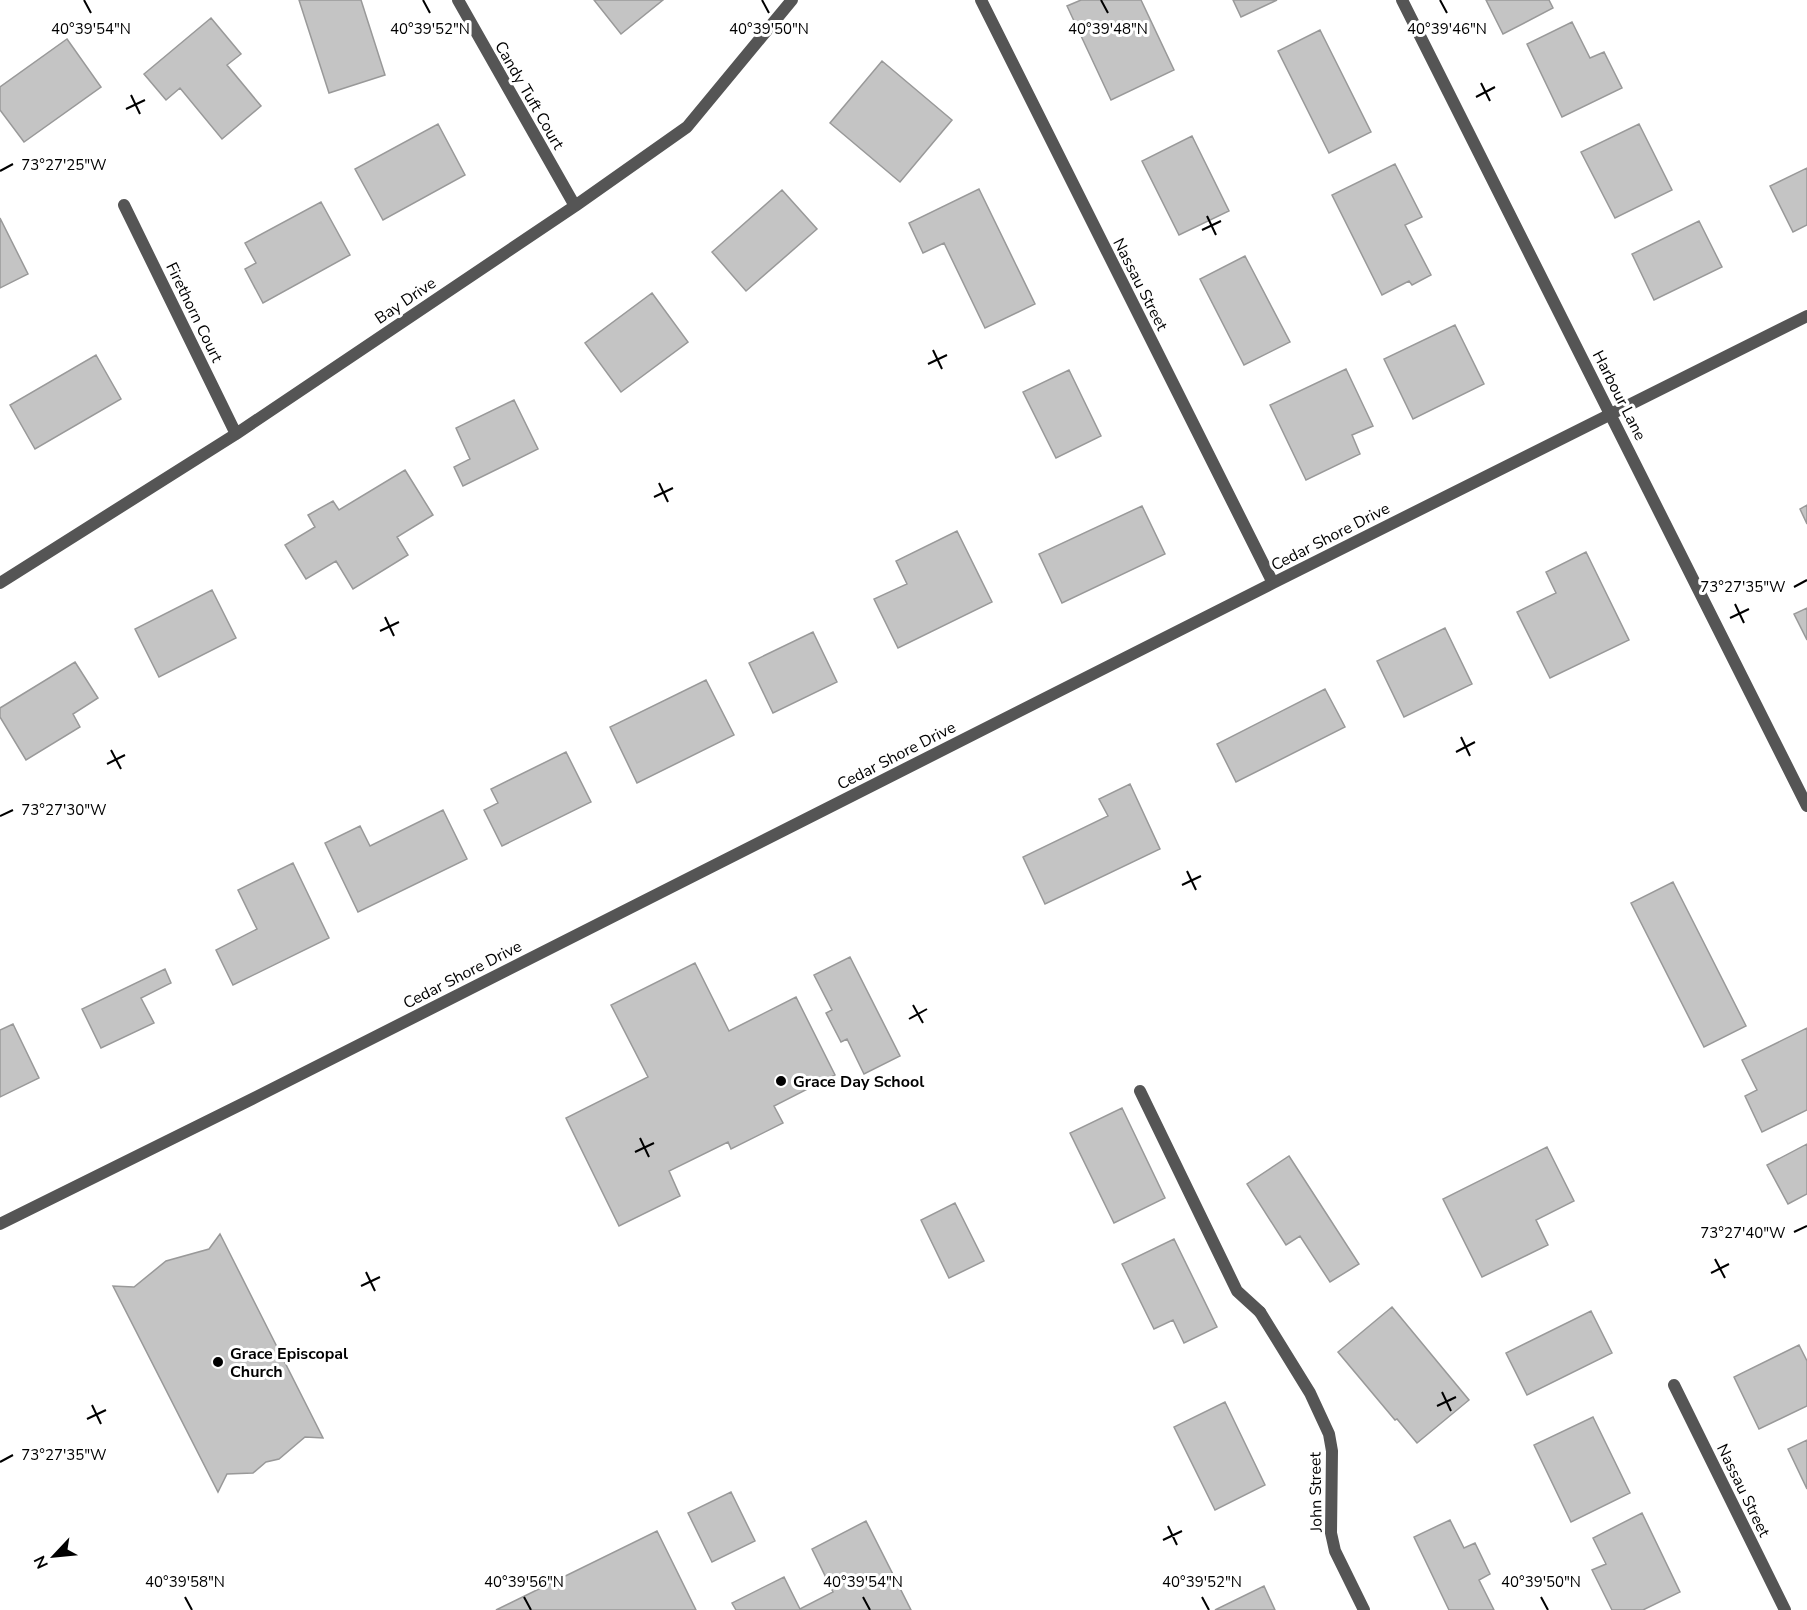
<svg xmlns="http://www.w3.org/2000/svg" width="1807" height="1610" font-family="'Nunito Sans',sans-serif">
<style>
.building{fill:#c4c4c4;stroke:#999;stroke-width:1.5}
.lines{fill:none;stroke-linecap:round;stroke-linejoin:round}
.service{stroke:#555;stroke-width:12}
.minor{stroke:#555;stroke-width:12}
.ticks{fill:none;stroke:#000;stroke-width:2}
.poi-dot{fill:#000;stroke:#fff;stroke-width:2}
.labels{text-anchor:middle;stroke-width:6;stroke-linejoin:round;paint-order:stroke}
.street-label{font-size:16px;fill:#000;stroke:#fff}
.poi-label{font-size:16px;font-weight:bold;fill:#000;stroke:#fff;text-anchor:start}
.ticks-label{font-size:15px;text-anchor:middle;fill:#000;stroke:#fff;stroke-width:6;stroke-linejoin:round;paint-order:stroke}
</style>
<rect width="100%" height="100%" fill="#fff"/>
<path class="building" d="M299,0h62l24,75 -56,18z
M594,0h69l-42,34z
M1081,0h60l33,70 -63,30 -44,-94z
M1233,0h44l-36,17z
M1486,0h63l4,8 -50,26z
M211,18l30,36 -14,11 34,41 -39,33 -42,-51 -14,12 -22,-26z
M1572,22l18,36 14,-6 18,36 -60,29 -35,-73z
M1320,30l51,102 -42,21 -51,-102z
M67,39l34,48 -77,55 -24,-32v-23z
M882,61l70,59 -52,62 -70,-59z
M438,124l27,51 -82,45 -28,-51z
M1639,124l33,66 -57,28 -34,-66z
M1192,136l37,75 -50,24 -37,-74z
M1395,164l27,53 -17,8 26,50 -19,10 -3,-4 -27,14 -50,-100z
M1807,168v57l-14,7 -23,-46z
M979,189l56,115 -50,24 -41,-85 -21,10 -14,-30z
M782,190l35,39 -71,62 -34,-39z
M321,202l29,53 -87,48 -18,-34 11,-6 -11,-20z
M0,218l28,56 -28,14z
M1699,221l23,46 -68,33 -22,-46z
M1245,256l45,86 -46,23 -44,-86z
M652,293l36,49 -67,50 -36,-49z
M1455,325l29,59 -71,35 -29,-60z
M96,355l25,44 -86,50 -25,-44z
M1346,369l27,57 -21,9 8,19 -54,26 -36,-75z
M1069,370l32,66 -45,22 -33,-66z
M514,400l24,49 -75,37 -9,-19 16,-8 -14,-31z
M405,470l28,45 -36,22 11,18 -55,34 -17,-28 -30,18 -21,-34 30,-18 -7,-12 25,-14 6,9z
M1807,505v19l-7,-15z
M1142,506l23,48 -103,49 -23,-49z
M957,531l35,71 -94,46 -24,-49 33,-15 -11,-23z
M1586,552l43,88 -79,38 -33,-66 39,-19 -10,-21z
M212,590l24,48 -77,39 -24,-48z
M1807,608v32l-13,-26z
M1445,628l27,56 -68,33 -27,-56z
M813,632l24,50 -64,31 -24,-50z
M75,662l23,36 -25,16 7,13 -54,33 -26,-43v-9z
M706,680l28,55 -97,48 -27,-56z
M1325,689l20,38 -109,55 -19,-38z
M566,752l25,50 -89,44 -18,-36 14,-7 -7,-14z
M1130,784l30,65 -115,55 -22,-47 85,-41 -9,-17z
M443,810l24,49 -109,53 -33,-69 35,-17 10,20z
M293,863l36,75 -96,47 -17,-35 41,-21 -19,-39z
M1673,882l73,144 -42,21 -73,-144z
M850,957l50,99 -36,18 -17,-35 -6,3 -15,-29 6,-3 -18,-35z
M695,963l34,68 67,-34 39,78 -61,31 9,17 -52,26 -3,-7 -59,29 11,25 -61,30 -53,-108 82,-41 -37,-72z
M165,969l6,14 -30,15 13,25 -53,25 -19,-39z
M13,1024l26,54 -39,19v-67z
M1807,1028v82l-45,22 -17,-36 12,-6 -15,-30z
M1122,1108l43,90 -51,25 -44,-90z
M1807,1144v50l-19,10 -21,-39z
M1547,1147l27,54 -38,19 12,25 -66,32 -39,-78z
M1289,1156l70,108 -29,18 -30,-46 -14,9 -39,-61z
M955,1203l29,58 -35,17 -28,-58z
M220,1234l103,204 -18,-1 -26,22 -13,3 -13,11 -26,1 -9,18 -105,-206 21,1 32,-26 43,-12z
M1174,1239l43,88 -33,16 -11,-23 -19,9 -32,-65z
M1392,1307l77,93 -52,43 -20,-24 -2,1 -57,-68z
M1591,1311l21,42 -85,42 -21,-42z
M1799,1345l8,16v45l-48,23 -25,-52z
M1225,1402l40,83 -50,25 -41,-83z
M1593,1417l37,76 -59,29 -37,-77z
M1807,1440v49l-19,-40z
M731,1492l24,49 -43,21 -24,-49z
M1642,1513l38,79 -37,18h-31l-20,-40 14,-6 -13,-26z
M1450,1520l14,28 11,-5 15,31 -11,6 15,30h-45l-35,-73z
M866,1521l45,89h-175l-4,-7 52,-26 16,32 33,-17 -21,-43z
M657,1531l39,79h-200z
M1264,1586l11,24h-60z"/>
<g class="lines">
<path class="service" d="M1140,1091l97,200 23,21"/>
<path class="minor" d="M458,0l117,206
M981,0l292,583
M1402,0l405,806
M124,205l112,229
M0,583l236,-149 339,-228 112,-79 105,-127
M0,1224l258,-128 1015,-513 534,-267
M1260,1312l50,81 19,41 3,17 -1,82 4,18 29,59
M1674,1385l111,225"/>
</g>
<path class="ticks" d="M84,0l7,13M423,0l7,13M762,0l7,13M1101,0l7,13M1440,0l7,13M1481,83l9,18M131,95l9,19M1476,97l19,-10M126,109l19,-9M0,171l13,-7M1207,216l9,19M1202,230l19,-9M933,350l9,19M928,364l19,-9M659,483l9,19M654,497l19,-9M1794,587l13,-7M1735,604l9,19M385,617l9,19M1730,618l19,-9M380,631l19,-9M1461,737l9,19M111,750l10,19M1456,752l19,-10M107,764l18,-9M0,816l13,-6M1187,871l9,19M1182,885l19,-9M913,1005l10,18M909,1019l18,-10M640,1138l9,19M635,1152l19,-9M1794,1232l13,-6M1715,1259l10,19M366,1272l9,19M1711,1273l18,-9M361,1286l19,-9M1442,1392l9,19M92,1405l9,19M1437,1406l19,-9M87,1419l19,-9M0,1462l13,-7M1168,1526l9,19M1163,1540l19,-9M185,1597l7,13M524,1597l7,13M863,1597l7,13M1202,1597l7,13M1541,1597l7,13"/>
<g class="poi-dot">
<circle cx="781" cy="1081" r="6"/>
<circle cx="218" cy="1362" r="6"/>
</g>
<g class="labels">
<g class="street-label">
<text transform="translate(530 95) rotate(60)" y="6">Candy Tuft Court</text>
<text transform="translate(1141 284) rotate(63)" y="6">Nassau Street</text>
<text transform="translate(405 300) rotate(-34)" y="6">Bay Drive</text>
<text transform="translate(195 312) rotate(64)" y="6">Firethorn Court</text>
<text transform="translate(1620 395) rotate(63)" y="6">Harbour Lane</text>
<text transform="translate(1330 536) rotate(-27)" y="6">Cedar Shore Drive</text>
<text transform="translate(896 755) rotate(-27)" y="6">Cedar Shore Drive</text>
<text transform="translate(462 974) rotate(-27)" y="6">Cedar Shore Drive</text>
<text transform="translate(1744 1490) rotate(64)" y="6">Nassau Street</text>
<text transform="translate(1315 1492) rotate(-91)" y="6">John Street</text>
</g>
<g class="poi-label">
<text x="793" y="1087">Grace Day School</text>
<text x="230" y="1359">Grace Episcopal<tspan x="230" dy="18">Church</tspan></text>
</g>
</g>
<g class="ticks-label">
<text x="91" y="34">40°39'54"N</text>
<text x="769" y="34">40°39'50"N</text>
<text x="1108" y="34">40°39'48"N</text>
<text x="430" y="34">40°39'52"N</text>
<text x="1447" y="34">40°39'46"N</text>
<text x="64" y="170">73°27'25"W</text>
<text x="1743" y="592">73°27'35"W</text>
<text x="64" y="815">73°27'30"W</text>
<text x="1743" y="1238">73°27'40"W</text>
<text x="64" y="1460">73°27'35"W</text>
<text x="185" y="1587">40°39'58"N</text>
<text x="524" y="1587">40°39'56"N</text>
<text x="863" y="1587">40°39'54"N</text>
<text x="1202" y="1587">40°39'52"N</text>
<text x="1541" y="1587">40°39'50"N</text>
</g>
<g transform="translate(54 1556) rotate(244)" stroke="#ffffff" stroke-width="4.5" paint-order="stroke">
<path d="M0-4.5L10 22L0 15L-10 22Z" fill="#000000"/>
<text y="-9" font-size="16" font-weight="bold" text-anchor="middle" fill="#000000">N</text>
</g>
</svg>
